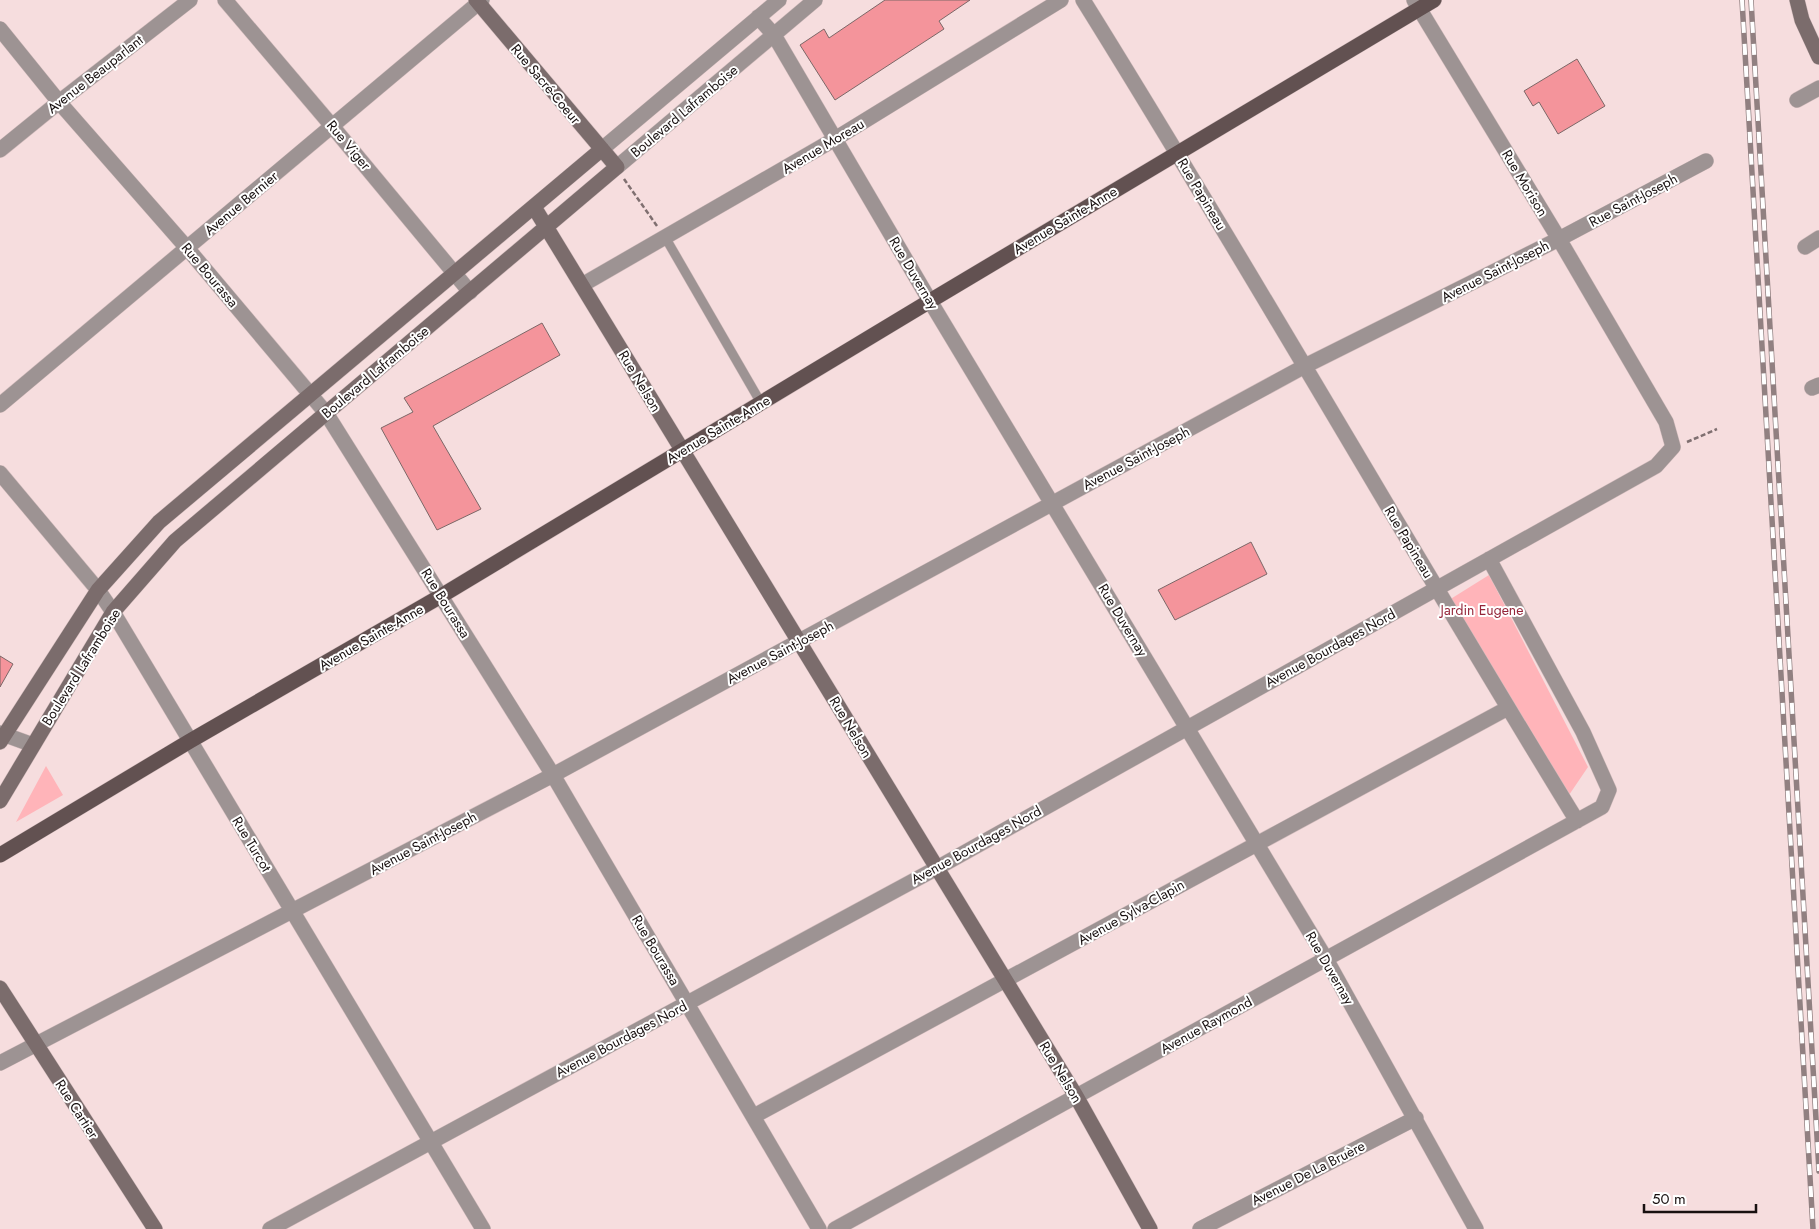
<svg xmlns="http://www.w3.org/2000/svg" width="1819" height="1229" font-family="Jost,sans-serif">
<style>
.green{fill:#ffb4b9}
.building{fill:#f4949b;stroke:#7c6767}
.lines{fill:none;stroke-linecap:round;stroke-linejoin:round}
.lane-casing{stroke:#d2bcbd;stroke-width:10}
.street-casing{stroke:#d2bcbd;stroke-width:16}
.secondary-casing{stroke:#d2bcbd;stroke-width:16}
.primary-casing{stroke:#d2bcbd;stroke-width:16}
.path{stroke:#7f6f70;stroke-width:2.5;stroke-dasharray:5 2.5;stroke-linecap:butt}
.lane{stroke:#9d9393;stroke-width:9}
.street{stroke:#9d9393;stroke-width:15}
.secondary{stroke:#7b6c6c;stroke-width:15}
.primary{stroke:#625151;stroke-width:15}
.rail-casing{stroke:#918081;stroke-width:5.5}
.rail{stroke:#fff;stroke-width:4;stroke-dasharray:11;stroke-linecap:butt}
.labels{text-anchor:middle;stroke-width:4;stroke-linejoin:round;paint-order:stroke}
.street-label{font-size:14px;fill:#181010;stroke:#fff}
.park-label{font-size:14px;fill:#942539;stroke:#fff}
</style>
<rect width="100%" height="100%" fill="#f6ddde"/>
<path class="green" d="M1489,575l99,192 -19,28 -120,-195z
M46,766l17,29 -47,27z"/>
<path class="building" d="M885,0h85l-31,21 5,8 -109,71 -35,-55 24,-16 5,9z
M1577,59l28,47 -47,28 -19,-32 -6,4 -9,-15z
M542,323l18,32 -127,71 48,83 -44,21 -56,-102 32,-16 -9,-14z
M1251,542l16,32 -92,46 -17,-30z
M0,656l13,8 -13,23z"/>
<g class="lines">
<defs>
<path id="lane" d="M665,237l96,166"/>
<path id="street" d="M225,0l107,126 138,166
M1083,0c169,271 327,549 494,821
M758,17l16,18 156,266 396,658 150,270
M0,29l59,73 128,146 139,165 227,362 266,454
M1797,100l22,-12
M602,149l177,-149
M0,150l59,-48 131,-102
M617,167l198,-167
M1805,247l14,-9
M582,285l253,-146 226,-139
M1812,388l7,-3
M0,405l482,-405
M0,473l98,117 15,22 370,617
M0,733l33,12
M0,1063l553,-288 752,-409 254,-127 147,-78
M754,1116l754,-408
M270,1229l667,-361 719,-402 17,-19 -7,-25 -107,-183 -145,-239
M835,1229l767,-422 7,-17 -26,-58 -94,-173
M1200,1229l216,-111"/>
<path id="secondary" d="M1797,0l5,20 17,37
M534,207l542,889 74,133
M0,742l98,-152 61,-68 443,-373
M0,801l113,-189 62,-71 442,-374 -141,-167
M0,988l155,241"/>
<path id="primary" d="M0,855l190,-114 251,-145 489,-295 504,-301"/>
</defs>
<use href="#lane" class="lane-casing"/>
<use href="#street" class="street-casing"/>
<use href="#secondary" class="secondary-casing"/>
<use href="#primary" class="primary-casing"/>
<path class="path" d="M624,179l33,47
M1687,442l30,-13"/>
<use href="#lane" class="lane"/>
<use href="#street" class="street"/>
<use href="#secondary" class="secondary"/>
<use href="#primary" class="primary"/>
<defs>
<path id="rail" d="M1742,0l71,1229
M1751,0l68,1171"/>
</defs>
<use href="#rail" class="rail-casing"/>
<use href="#rail" class="rail"/>
</g>
<g class="labels">
<g class="street-label">
<text transform="translate(95 74) rotate(-38)" y="5">Avenue Beauparlant</text>
<text transform="translate(546 84) rotate(50)" y="5">Rue Sacré-Coeur</text>
<text transform="translate(684 111) rotate(-40)" y="5">Boulevard Laframboise</text>
<text transform="translate(349 145) rotate(50)" y="5">Rue Viger</text>
<text transform="translate(823 146) rotate(-31)" y="5">Avenue Moreau</text>
<text transform="translate(1525 183) rotate(59)" y="5">Rue Morison</text>
<text transform="translate(1202 194) rotate(59)" y="5">Rue Papineau</text>
<text transform="translate(1633 200) rotate(-28)" y="5">Rue Saint-Joseph</text>
<text transform="translate(241 203) rotate(-40)" y="5">Avenue Bernier</text>
<text transform="translate(1065 220) rotate(-31)" y="5">Avenue Sainte-Anne</text>
<text transform="translate(1495 271) rotate(-27)" y="5">Avenue Saint-Joseph</text>
<text transform="translate(914 273) rotate(59)" y="5">Rue Duvernay</text>
<text transform="translate(210 275) rotate(50)" y="5">Rue Bourassa</text>
<text transform="translate(375 372) rotate(-40)" y="5">Boulevard Laframboise</text>
<text transform="translate(640 381) rotate(59)" y="5">Rue Nelson</text>
<text transform="translate(718 429) rotate(-31)" y="5">Avenue Sainte-Anne</text>
<text transform="translate(1136 458) rotate(-28)" y="5">Avenue Saint-Joseph</text>
<text transform="translate(1409 542) rotate(59)" y="5">Rue Papineau</text>
<text transform="translate(446 603) rotate(58)" y="5">Rue Bourassa</text>
<text transform="translate(1123 620) rotate(59)" y="5">Rue Duvernay</text>
<text transform="translate(371 637) rotate(-30)" y="5">Avenue Sainte-Anne</text>
<text transform="translate(1330 648) rotate(-29)" y="5">Avenue Bourdages Nord</text>
<text transform="translate(780 652) rotate(-28)" y="5">Avenue Saint-Joseph</text>
<text transform="translate(81 667) rotate(-58)" y="5">Boulevard Laframboise</text>
<text transform="translate(851 727) rotate(59)" y="5">Rue Nelson</text>
<text transform="translate(423 843) rotate(-28)" y="5">Avenue Saint-Joseph</text>
<text transform="translate(252 844) rotate(59)" y="5">Rue Turcot</text>
<text transform="translate(976 845) rotate(-29)" y="5">Avenue Bourdages Nord</text>
<text transform="translate(1131 912) rotate(-29)" y="5">Avenue Sylva-Clapin</text>
<text transform="translate(656 950) rotate(59)" y="5">Rue Bourassa</text>
<text transform="translate(1330 968) rotate(60)" y="5">Rue Duvernay</text>
<text transform="translate(1206 1025) rotate(-29)" y="5">Avenue Raymond</text>
<text transform="translate(621 1039) rotate(-28)" y="5">Avenue Bourdages Nord</text>
<text transform="translate(1061 1072) rotate(59)" y="5">Rue Nelson</text>
<text transform="translate(77 1109) rotate(57)" y="5">Rue Cartier</text>
<text transform="translate(1308 1173) rotate(-27)" y="5">Avenue De La Bruère</text>
</g>
<g class="park-label">
<text x="1482" y="615">Jardin Eugene</text>
</g>
</g>
<path d="M1644 1204v8h112v-8" fill="none" stroke="#181010" stroke-width="2.5"/>
<text x="1652" y="1204" font-size="15" fill="#181010" stroke="#ffffff" stroke-width="4" paint-order="stroke">50 m</text>
</svg>
